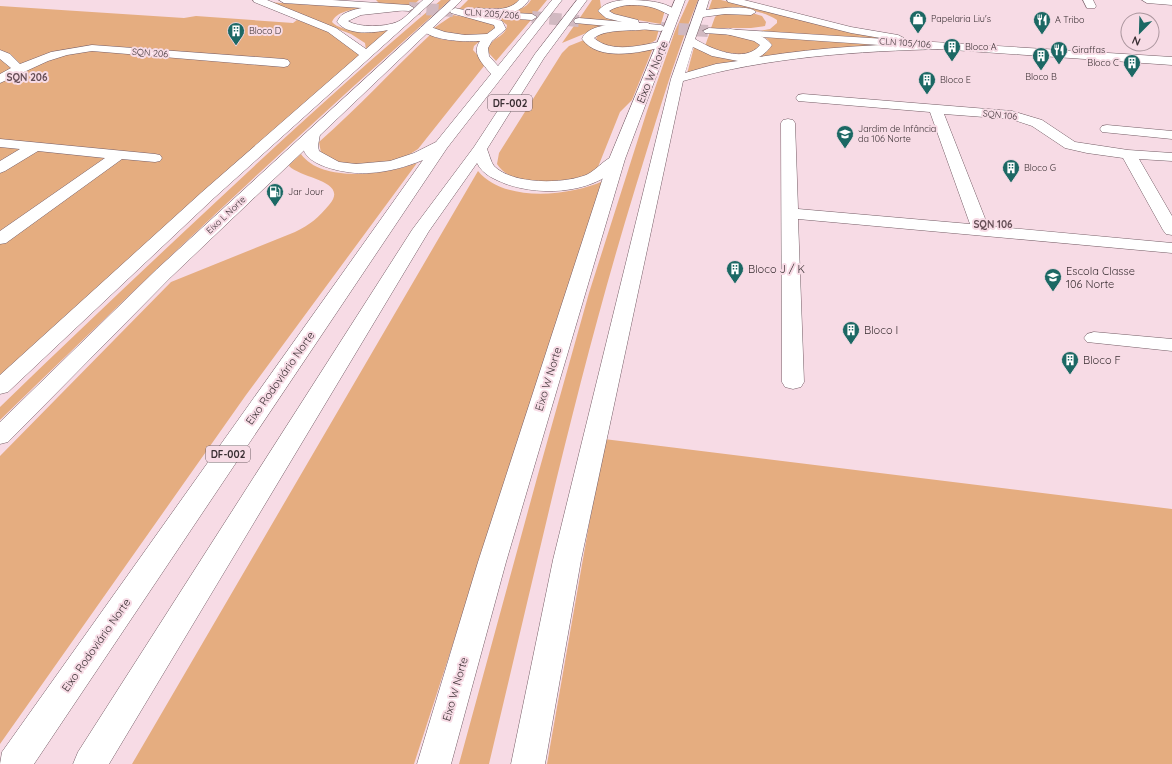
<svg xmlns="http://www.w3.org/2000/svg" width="1172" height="764" font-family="Quicksand,sans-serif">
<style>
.green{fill:#e5ad80}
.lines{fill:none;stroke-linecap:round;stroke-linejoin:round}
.secondary-tunnel{stroke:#d1b9c1;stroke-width:12;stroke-dasharray:12 5.5;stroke-linecap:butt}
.street-casing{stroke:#755d66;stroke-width:1}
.secondary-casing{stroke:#755d66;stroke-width:1}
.primary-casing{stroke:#755d66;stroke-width:1}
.highway-casing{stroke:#755d66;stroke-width:1}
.street{fill:#fff;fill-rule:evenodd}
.secondary{fill:#fff;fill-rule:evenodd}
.primary{fill:#fff;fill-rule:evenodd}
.highway{fill:#fff;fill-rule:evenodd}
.labels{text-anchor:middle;stroke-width:4;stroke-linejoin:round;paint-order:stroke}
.far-street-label{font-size:9px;fill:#3a2f33;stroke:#f7dbe5}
.far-poi-label{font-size:9px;fill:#3a2f33;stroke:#f7dbe5;text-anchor:start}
.far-neighbourhood-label{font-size:10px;font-weight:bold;fill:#664f57;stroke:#f7dbe5}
.shield{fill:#f7dbe5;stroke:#736368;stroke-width:1}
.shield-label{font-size:10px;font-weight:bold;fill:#3a2f33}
.street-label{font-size:11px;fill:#3a2f33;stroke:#f7dbe5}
.poi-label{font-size:11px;fill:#3a2f33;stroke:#f7dbe5;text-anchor:start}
</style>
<rect width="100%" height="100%" fill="#f7dbe5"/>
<path class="green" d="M376,0h43l-8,7 -32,-4z
M441,0h9c-154,136 -303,277 -450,420v-13c62,-60 125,-120 188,-179 83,-78 166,-155 253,-228z
M468,0h52l-10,8 -51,1z
M531,0h16l-13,16 -39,-3c13,-1 29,-1 36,-13z
M592,0h8l2,15 7,4 13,3 -43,-3z
M689,0h9c-25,61 -43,125 -63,189 -58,189 -100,383 -146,575h-30l78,-286 52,-185 58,-182 28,-80z
M712,0h9l103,25 74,15 -138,-9 10,-2 7,-6v-3c-21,-14 -46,-10 -69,-9z
M266,2l96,6c-11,2 -25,3 -30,14 11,13 45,6 61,5l-27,23 -1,-7 -14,-9z
M635,3l30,7 -4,14 -41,-7 -11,-6 8,-6z
M0,6l184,12 12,-2 97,7 4,-3 28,9 37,26 -362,321z
M752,13l10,3 4,6 -1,4 -14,2h-40l4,-11 3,-3z
M453,15c10,2 38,4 44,13l-8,6 -31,4 -24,-10z
M490,17l41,3 -35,41 -9,-10c4,-15 19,-13 20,-26l-5,-4z
M576,23l44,3 -24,3 -34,14z
M659,29l-3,11c-12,8 -31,10 -46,7 -5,-1 -10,-5 -14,-7l1,-5 18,-5z
M710,32l37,4 13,8c-8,19 -41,6 -55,2z
M430,35c16,8 33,6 51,5l-7,6 -1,4 9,10 2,6 -66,83 -11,7 -9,4 -25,5 -23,-1 -15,-3 -14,-8 -2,-11c39,-34 73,-72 111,-107z
M758,35l135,10c-41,3 -81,8 -122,12 -28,4 -58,5 -84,17l7,-27c22,13 47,7 71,6l6,-6c0,-8 -7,-10 -13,-12z
M584,40l8,7 61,1 -21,52 -12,12 -22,55c-11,14 -50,17 -67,16 -12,-1 -28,-9 -34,-19l2,-11 63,-100 7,-7z
M301,154c21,30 87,20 116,9l-171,232 -246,349v-288l171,-174 124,-50c15,-7 24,-15 34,-27 21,-24 -27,-26 -40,-39l1,-2z
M478,171c26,32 92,25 125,10l-189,583h-282z
M604,439l568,70v255h-625z"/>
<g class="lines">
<path class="secondary-tunnel" d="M409,8l44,3
M532,17l47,4
M661,28l48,3"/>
<defs>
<path id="street" d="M1083,0h10l3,6 -1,2h-8z
M1142,0h30v5l-25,-2z
M92,45l192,14 4,1 2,3 -2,3 -4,1 -192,-16 -25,4 -19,6 -48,22v-9l11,-6 -11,-9v-9l10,4 10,10 31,-12z
M803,94l209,17 30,9 33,22 53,8 44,3v8l-33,-2 33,57v19l-6,-1 -3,-4 -40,-72 -36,-5 -22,-5 -33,-22 -21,-7 -67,-5 44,112 184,17v10l-374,-34 6,163 -3,5 -8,2 -8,-2 -3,-5 -1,-259 2,-3 5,-1 5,1 2,3 3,86 172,15 -40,-112 -132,-11 -2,-3 2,-3z
M1107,125l65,6v8l-70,-7 -2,-3 2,-3z
M0,139l155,15 5,1 2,3 -2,3 -5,1 -33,-3 -116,84 -6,1v-13l105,-73 -67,-7 -33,20 -5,2v-12l20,-12 -20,-2z
M1094,332l78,7v12l-85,-9 -3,-4 3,-4z"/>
<path id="secondary" d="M279,0h53l77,5 5,3 -5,3 -125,-8z
M472,10l60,4 5,3 -5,3 -64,-5 -1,-2 1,-2z
M579,18l82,7 5,3 -5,3 -86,-8 -1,-2 1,-2z
M709,28l463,29v8l-467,-32 -2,-2z"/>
<path id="primary" d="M253,0h14l69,28 30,21 22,-19c-15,3 -40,6 -51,-8 1,-2 3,-6 5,-7 12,-9 51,-12 65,-9l1,2 -1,2 -46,5 -13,6c11,7 37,6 49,1 8,-3 19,-16 26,-22h11l-220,198 -206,194 -8,2v-19l202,-183 157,-137 -31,-23 -74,-30z
M451,0h11l-292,278 -162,164 -8,2v-22l156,-152z
M675,0h10l-60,159 -119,403 -55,202h-34l61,-202 131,-403z
M699,0h10l-3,10c10,-1 43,-6 50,2l-5,3 -26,-1 -22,3 -8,22c16,10 50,25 65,6l-6,-4 -28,-7 -2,-2 6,-3c15,3 32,3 42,16 -4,5 -7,9 -13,12 62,-10 124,-13 186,-14l4,1 2,2 -2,2 -4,1c-88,2 -177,8 -262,32l-102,479 -36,204h-34l42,-204 118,-481zM693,47l19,9 26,5 -22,3 -31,9z
M727,0h17l107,27 47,8 6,3 -6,3 -47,-8 -123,-31z"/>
<path id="highway" d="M519,0h10c-11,16 -29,16 -46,15l19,6 4,8 -14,12 -4,7 1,8 9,10 54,-66h10l-115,148 -413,616h-34l2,-12 421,-592c-17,7 -35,12 -54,13 -20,2 -85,-8 -61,-42l5,-1 5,1 2,3 -2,12 1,5 20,11 17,2 34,-3 24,-8 22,-11 55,-68c-8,-10 -20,-20 -11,-33 -16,1 -50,0 -60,-13l5,-3 20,7 20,3 22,-1 8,-6 -1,-3 -43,-12 -1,-2 5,-3 18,4v-3l4,-1c14,1 32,4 42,-8z
M577,0h10l-43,58 -57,91c2,5 4,13 7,17 19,19 69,18 92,9 13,-6 23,-23 36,-19l3,3c-25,35 -82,38 -119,25 -12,-5 -23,-9 -29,-21l-48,68 -320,533h-36l5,-12 334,-522 62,-83 61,-93z
M624,0c17,0 44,0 56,14l-5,3c-7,-2 -14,-7 -21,-9 -13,-4 -33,-5 -45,3l5,3 24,6 1,3h9l5,3c-6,8 -44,0 -59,12 18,16 48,7 69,3l4,1 2,2 -2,2c-24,6 -68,17 -85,-7 5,-14 31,-15 44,-16l-20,-5 -8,-7c6,-8 16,-10 26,-11z"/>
</defs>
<use href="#street" class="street-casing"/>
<use href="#secondary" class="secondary-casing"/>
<use href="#primary" class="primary-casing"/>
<use href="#highway" class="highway-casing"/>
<use href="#street" class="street"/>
<use href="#secondary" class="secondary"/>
<use href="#primary" class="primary"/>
<use href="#highway" class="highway"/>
</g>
<defs>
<symbol id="shop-pin" viewBox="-11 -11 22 30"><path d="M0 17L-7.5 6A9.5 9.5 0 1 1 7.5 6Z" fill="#1c6864" stroke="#f7dbe5"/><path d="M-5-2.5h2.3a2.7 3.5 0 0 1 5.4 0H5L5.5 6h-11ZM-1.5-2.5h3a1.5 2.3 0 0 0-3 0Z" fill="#fff"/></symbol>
<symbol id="restaurant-pin" viewBox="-11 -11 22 30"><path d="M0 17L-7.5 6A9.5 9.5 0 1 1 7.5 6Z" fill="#1c6864" stroke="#f7dbe5"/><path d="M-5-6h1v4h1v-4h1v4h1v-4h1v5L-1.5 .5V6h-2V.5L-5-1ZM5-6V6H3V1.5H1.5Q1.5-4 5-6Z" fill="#fff"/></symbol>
<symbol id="building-pin" viewBox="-11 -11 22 30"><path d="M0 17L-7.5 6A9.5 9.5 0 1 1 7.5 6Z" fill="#1c6864" stroke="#f7dbe5"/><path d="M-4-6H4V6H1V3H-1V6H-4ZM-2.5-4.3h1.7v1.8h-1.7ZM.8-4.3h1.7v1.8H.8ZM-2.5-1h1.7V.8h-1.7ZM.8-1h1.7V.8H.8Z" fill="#fff"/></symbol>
<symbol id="school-pin" viewBox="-11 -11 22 30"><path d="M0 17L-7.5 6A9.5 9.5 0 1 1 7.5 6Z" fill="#1c6864" stroke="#f7dbe5"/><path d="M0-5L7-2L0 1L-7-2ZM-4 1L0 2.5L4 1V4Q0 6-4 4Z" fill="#fff"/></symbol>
<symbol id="fuel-pin" viewBox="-11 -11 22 30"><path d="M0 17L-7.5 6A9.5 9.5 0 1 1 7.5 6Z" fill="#1c6864" stroke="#f7dbe5"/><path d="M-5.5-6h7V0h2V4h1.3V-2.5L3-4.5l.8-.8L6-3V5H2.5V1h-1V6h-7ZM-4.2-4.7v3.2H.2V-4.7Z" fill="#fff"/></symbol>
</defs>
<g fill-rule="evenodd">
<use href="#shop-pin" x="908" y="9" width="20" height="27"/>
<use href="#restaurant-pin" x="1032" y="10" width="20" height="27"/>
<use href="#building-pin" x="226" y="21" width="20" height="27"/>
<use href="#building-pin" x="942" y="37" width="20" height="27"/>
<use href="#restaurant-pin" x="1049" y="40" width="20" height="27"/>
<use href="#building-pin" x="1031" y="46" width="20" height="27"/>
<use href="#building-pin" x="1122" y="53" width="20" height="27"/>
<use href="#building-pin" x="917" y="70" width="20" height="27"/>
<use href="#school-pin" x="835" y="124" width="20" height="27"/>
<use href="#building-pin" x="1001" y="158" width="20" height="27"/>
<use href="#fuel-pin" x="265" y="182" width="20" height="27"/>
<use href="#building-pin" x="725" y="259" width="20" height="27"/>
<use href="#school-pin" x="1043" y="267" width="20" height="27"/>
<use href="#building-pin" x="841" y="320" width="20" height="27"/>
<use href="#building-pin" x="1060" y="350" width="20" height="27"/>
</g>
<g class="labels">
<g class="far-street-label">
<text transform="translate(492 14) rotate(4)" y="3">CLN 205/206</text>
<text transform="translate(905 43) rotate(4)" y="3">CLN 105/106</text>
<text transform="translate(150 53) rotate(4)" y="3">SQN 206</text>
<text transform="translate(1000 115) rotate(6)" y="3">SQN 106</text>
<text transform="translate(226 215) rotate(-43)" y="3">Eixo L Norte</text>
</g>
<g class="far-poi-label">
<text x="931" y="22">Papelaria Liu's</text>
<text x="1055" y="23">A Tribo</text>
<text x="249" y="34">Bloco D</text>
<text x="965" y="50">Bloco A</text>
<text x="1072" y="53">Giraffas</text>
<text x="1119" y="66" text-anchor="end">Bloco C</text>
<text x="1041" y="80" text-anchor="middle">Bloco B</text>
<text x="940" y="83">Bloco E</text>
<text x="858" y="132">Jardim de Infância<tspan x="858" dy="10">da 106 Norte</tspan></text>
<text x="1024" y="171">Bloco G</text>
<text x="288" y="195">Jar Jour</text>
</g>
<g class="far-neighbourhood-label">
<text x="27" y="81">SQN 206</text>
<text x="993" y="228">SQN 106</text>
</g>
<g class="shield">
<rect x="488" y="95" width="44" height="16" rx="3"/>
<rect x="206" y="446" width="44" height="16" rx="3"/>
</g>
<g class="shield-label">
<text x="510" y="107">DF-002</text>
<text x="228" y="458">DF-002</text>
</g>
<g class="street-label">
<text transform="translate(652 72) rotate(-68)" y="4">Eixo W Norte</text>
<text transform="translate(280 378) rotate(-55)" y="4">Eixo Rodoviário Norte</text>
<text transform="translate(548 379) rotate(-73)" y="4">Eixo W Norte</text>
<text transform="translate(96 645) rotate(-55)" y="4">Eixo Rodoviário Norte</text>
<text transform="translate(455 689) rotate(-74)" y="4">Eixo W Norte</text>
</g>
<g class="poi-label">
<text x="748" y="273">Bloco J / K</text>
<text x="1066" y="275">Escola Classe<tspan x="1066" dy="13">106 Norte</tspan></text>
<text x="864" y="334">Bloco I</text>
<text x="1083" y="364">Bloco F</text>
</g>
</g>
<g transform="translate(1140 32) rotate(203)"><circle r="19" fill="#f7dbe5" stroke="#ab969e"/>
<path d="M0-3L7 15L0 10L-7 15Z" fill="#1c6864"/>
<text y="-6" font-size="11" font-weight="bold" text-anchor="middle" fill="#3a2f33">N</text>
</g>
</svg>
